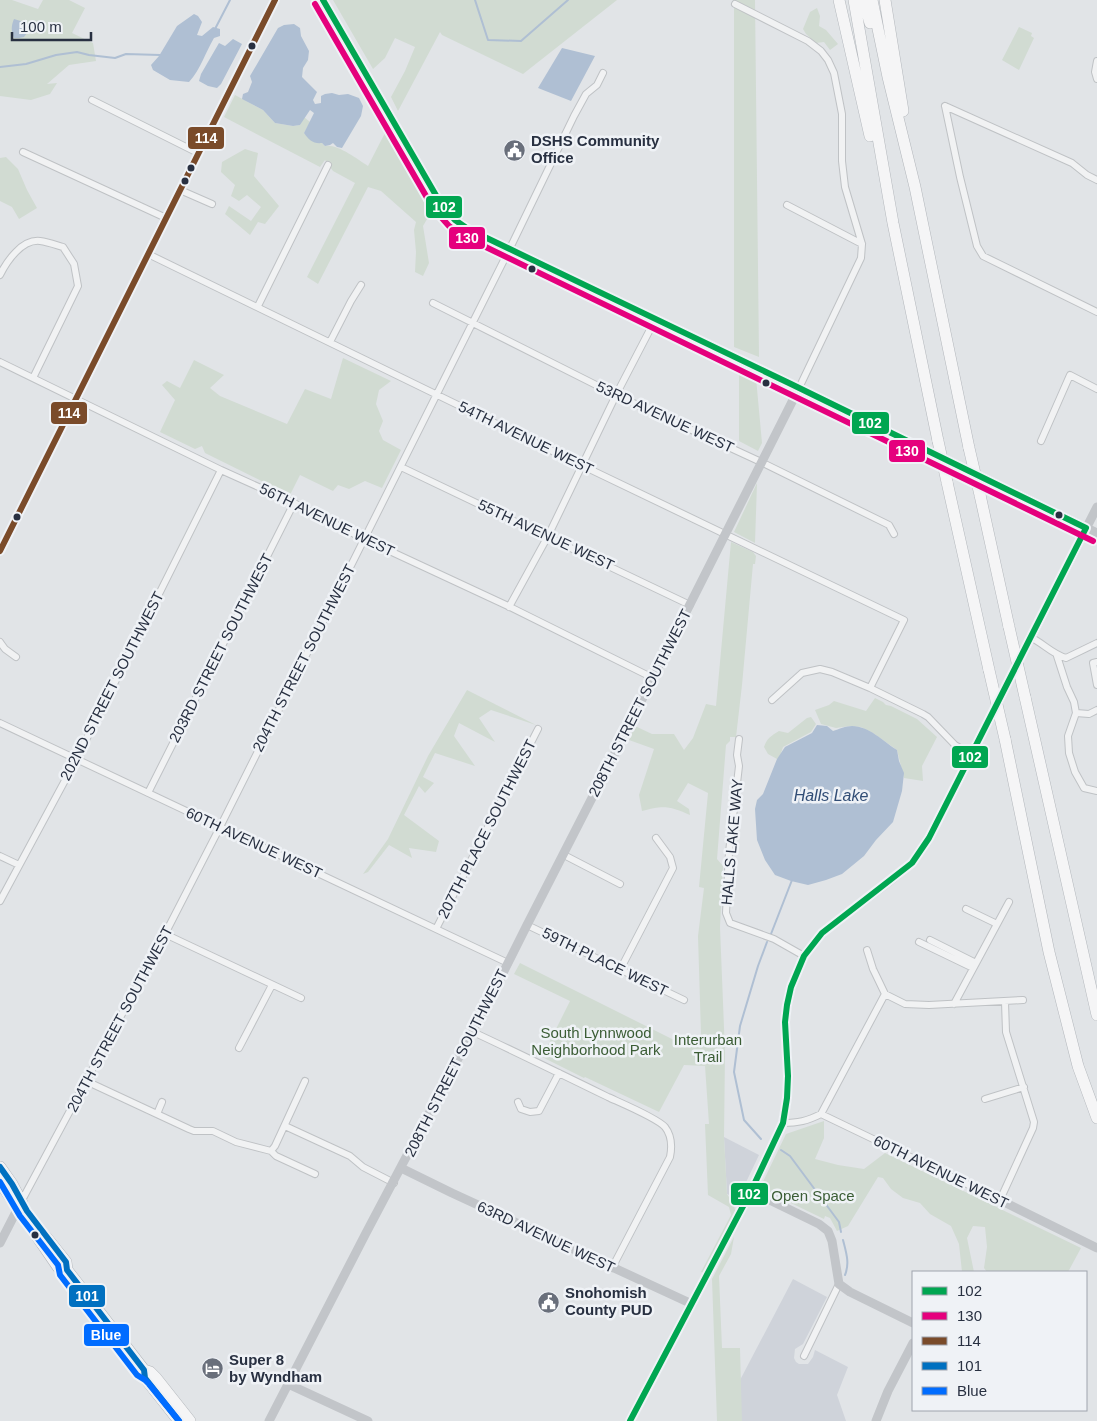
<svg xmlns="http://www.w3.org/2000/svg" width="1097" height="1421" font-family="Arial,sans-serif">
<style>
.built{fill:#cfd3da}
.green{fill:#d1dbd2}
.water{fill:#afbfd3}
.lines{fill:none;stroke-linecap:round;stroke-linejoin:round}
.stream{stroke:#afbfd3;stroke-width:2}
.street-casing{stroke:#bfc2c5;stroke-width:8}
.highway-casing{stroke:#b3b7bc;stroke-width:12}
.street{stroke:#f1f2f3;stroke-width:6}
.secondary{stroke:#c2c5c9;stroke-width:9}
.highway{stroke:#f5f5f6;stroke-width:11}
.highway-bridge-casing{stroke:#b3b7bc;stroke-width:12;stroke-linecap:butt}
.highway-bridge{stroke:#f5f5f6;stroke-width:11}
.bus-1-casing{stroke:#eff2f6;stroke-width:10}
.bus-2-casing{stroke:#eff2f6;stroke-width:10}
.bus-3-casing{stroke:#eff2f6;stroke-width:10}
.bus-4-casing{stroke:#eff2f6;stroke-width:10}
.bus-5-casing{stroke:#eff2f6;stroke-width:10}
.bus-1{stroke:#00a651;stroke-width:6}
.bus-2{stroke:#e5007d;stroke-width:6}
.bus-3{stroke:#7a4b2a;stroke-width:6}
.bus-4{stroke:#0070c0;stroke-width:6}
.bus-5{stroke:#006cff;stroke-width:6}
.bus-dot{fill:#283041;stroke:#eff2f6;stroke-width:2}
.labels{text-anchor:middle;stroke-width:5;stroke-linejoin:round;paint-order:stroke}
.poi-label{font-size:15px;font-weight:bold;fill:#283041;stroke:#eff2f6;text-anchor:start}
.street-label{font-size:15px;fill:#283041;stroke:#eff2f6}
.park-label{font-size:15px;fill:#3b5d35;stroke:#eff2f6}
.water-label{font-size:16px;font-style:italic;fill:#314d75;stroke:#eff2f6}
.line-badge{stroke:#eff2f6;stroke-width:2}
.badge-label{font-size:14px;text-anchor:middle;font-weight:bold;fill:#fff}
</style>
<rect width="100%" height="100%" fill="#e1e4e7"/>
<path class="built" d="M724,1137l35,18 -21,44 -11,-5z
M793,1279l34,18 -24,47 -8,5 -1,9 2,4 3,2h9l5,-7 2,-7 33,17 -11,28 9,26h-106l-1,-39z"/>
<path class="green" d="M0,0h12l26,9 5,-9h26l16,8 -13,25 21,10 3,18 -27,4 -22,19 10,-1 -7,11 -19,6 -31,-4z
M333,0h284l-94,74 -81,-39 -2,-3 -42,79 -7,-14 14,-26 10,-24 -20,-9 -10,20 -12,11z
M734,0h21l4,357 -25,-10z
M817,8l3,8 -1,10 7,4 12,14 -8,6 -6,-8 -8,1 -10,-9 -3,-5 7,-17z
M1019,27l13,6 -1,3 3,2 -15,32 -17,-10z
M235,95l28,15 12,13 18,3 7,-1 4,-8 6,5 -6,11 13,10h5l3,3c13,-2 32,13 43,20l19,-37 43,85 -7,12 6,37 -6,13 -8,-4 1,-20 -2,-22 2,-8 -35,-31 -13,-4 -50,97 -11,-7 48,-94 -22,-12 -8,-11 -5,7 -96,-50z
M245,149l13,4 -4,23 25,30 -14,18 -7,-2 -8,13 -25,-21 4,-8 22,15 10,-14 -14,-12 -8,6 -8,-5 4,-11 -14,-13 1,-10z
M6,157l12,12 9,21 10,18 -18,11 -7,-12 -12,-6v-43z
M343,358l48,23 -12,9 -3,14 7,17 -4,10 4,9 18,10 -19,38 -17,-7 -16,8 -11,-4 -5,6 -33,-16 -10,20 -85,-42 -3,-7 -7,3 -35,-17 15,-32 -13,-15 5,-4 13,7 14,-28 30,15 -14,13 10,8 67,28 18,-35 26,10z
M739,369l17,9 6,65 -4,8 -19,-10z
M757,483l-2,60 -21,-11z
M731,542l22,10 3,4 -1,8h-2l-11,121 -6,52h-6v4l-4,4 -9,114 6,7 -3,61 5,126 -1,84 3,57 6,9 3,10 -32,60 -3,-1 30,-57 -2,-8 -21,-12 -3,-71h4l-4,-58 -21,-1 -25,47 -74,-35 -1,1 -42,-21 28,-56 -56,-27 6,-11 160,80 21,-9 -3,-98 6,-48 -5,-1 9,-94 -20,-10 -11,18 12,8 1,6c-20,-9 -27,-10 -48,-4l-3,-16 15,-46 -25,-9 6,-14 17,8h22l10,16 9,-12 13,-34 10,2z
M467,690l69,35 -45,-15 -12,8 16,24 -36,-19 -5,13 21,30 -40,-13 -12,24 11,6 -9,10 -6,-7 -15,29 35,26 -3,11 -27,-4 3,10 -23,-13 -21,27 -5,2 25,-35 40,-83z
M875,698l8,4 3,3 5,1 26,13 20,18 -15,29 1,15 -19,-3 -7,-28 -24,-17 -12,-6 -11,-1 -14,2 -15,-4 -6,-14 14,-5 5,-4 32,10z
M811,717l5,7 -5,8 -28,15 -3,9 -3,3 -9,-5 -4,-7c3,-9 7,-11 15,-16l9,2 19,-15z
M824,1121v17l-9,21 23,6 26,4 21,-16 196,95 -13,24h-81l-3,-4 3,-21 -2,-20 -12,-1 -6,12 7,34h-12l-3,-28 -8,-18 -21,-12 -10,-11 -17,-5 -12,-9 -8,-11 -5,-1 -30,49 -11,5 -7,-13 -5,-2 -1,3 -64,-31 26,-54z
M734,1237l-3,17 -12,22 3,72h18l2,73h-25l-5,-142z"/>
<path class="water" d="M194,14l4,2 4,6 -5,13 5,1 11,-9 7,2v7l-6,2c-9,15 -13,31 -25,44l-19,-2 -17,-10 -2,-5 8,-9 18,-30z
M14,19l13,4 2,7 -5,7 -5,1h-5c-3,-7 -3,-12 0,-19z
M294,24l6,4 1,8 8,15 -1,9 -5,8 -1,9 15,15 -4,8 2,4 6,-1v-7l4,-2 7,-1 7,2 9,-1 11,4 4,8 -2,10 -19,32 -5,-1 -4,-4 -3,2 -5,1 -3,-3c-9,1 -13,-3 -18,-10l10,-20 -4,-3 -10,15 -7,1 -18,-3 -12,-13 -21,-11 1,-5 5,-2 4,-10 -2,-6 28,-48 6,-3z
M233,39l9,5 -21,40 -4,4 -9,-2 -9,-5 2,-7 18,-31 6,3z
M562,48l33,8 -24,45 -33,-13z
M817,725l10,1 6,5c6,-2 13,-5 19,-5 17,0 31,15 45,24l2,11 5,12 -2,18 -9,31 -17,18 -12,16 -22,18 -16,6 -18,5 -17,-4 -16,-6 -10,-15 -8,-20 -2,-31 2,-9 6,-6 14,-35 8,-12 27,-14z"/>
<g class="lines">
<path class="stream" d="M475,0l13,40 33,1 47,-41
M215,29l15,-29
M0,67l26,-3 30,-9 21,-3 12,3 26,3 11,-4 34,1
M771,934l21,-54
M761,1139l-17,-19 -10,-48 6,-46 18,-60 9,-24
M781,1150l9,6 49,66 2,10
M843,1240c3,12 7,23 2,35"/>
<defs>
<path id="street" d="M735,4l73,37 13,10 7,9 6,13 8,41v47l3,26 17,57 -1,14 -62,130
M1097,61l-2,11 2,7
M92,100l106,53
M945,106l15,71 17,69 6,10 114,56
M945,106l127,57 15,12 10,5
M23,152l143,66
M180,190l32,14
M787,205l75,39
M148,254l433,211 323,155 -34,68
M0,275c7,-14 22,-36 40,-34 8,1 16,4 23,6l11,17 4,22 -45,92
M433,303l183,92 145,67 128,63 5,9
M258,306l70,-141
M330,342l21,-41 10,-16
M0,362l221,108 73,33 70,36 144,67 145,72
M1041,441l29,-66 27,14
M401,467l289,138
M509,607l39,-71 68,-141 39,-75
M1030,637c13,6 22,17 36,21l31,-15
M0,642l5,7 11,8
M1057,656l10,31 7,15 2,11 -8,23 1,17 6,19 9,16 13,3
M1097,662l-4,1 4,22
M772,700l30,-27 18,-4 12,3 38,16 53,26 5,3 27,28 16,9
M1076,713l13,1 8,-4
M0,723l508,240
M739,739l-2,16 2,11 -10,86 -3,61 4,10 44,16 30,17
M148,793l146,-290
M564,855l56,29
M0,856l19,9
M0,901l76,-141 145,-290
M966,909l31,15
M527,925l157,75
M436,929l102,-200
M165,934l136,64
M930,940l46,23
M919,942l54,26
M867,950l6,19 12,25 20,10 24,1 94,-5
M620,970l53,-102 -3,-11 -14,-19
M954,1004l55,-102
M473,1032c45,21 90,43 135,65 13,6 49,21 57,30 7,9 7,20 5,30l-58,111
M239,1048l33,-63
M86,1081l103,48 5,2h19l23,11 35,9
M985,1099l39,-12
M518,1102l3,7 9,3 9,-1 20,-38
M157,1114l5,-12
M821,1114l64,-120
M783,1123c15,0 24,-2 38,-9l179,86 33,-72 1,-6 -28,-90 -1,-30
M285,1126l65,30 13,11 31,16
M271,1151l4,-5 30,-65
M271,1151l5,5 39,18
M21,1202l144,-268 55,-107 293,-585 61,-126 12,-22 11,-9 6,-12
M804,1356l35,-72"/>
<path id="highway" d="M839,0l31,136
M854,0l39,223 45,218
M863,0l7,23
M872,0l16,77 27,110 54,261
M885,0l18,111
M947,482l42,188
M980,495l29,132
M1025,697l72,318
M1005,739l44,213 29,114 19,52
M0,1167l12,17 10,19
M0,1182l58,85 9,3 7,9 70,91 1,8 34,43
M46,1237l20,25 1,8
M144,1370l6,2 6,6 34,43"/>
</defs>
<use href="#street" class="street-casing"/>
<use href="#highway" class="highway-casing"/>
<use href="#street" class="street"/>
<path class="secondary" d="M323,0l118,204 14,16 13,9 323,155 306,149
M0,551l275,-551
M401,1168l51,25 240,111
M751,1191l68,33 9,7 4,10 7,43 11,8 63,31
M1000,1200l97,48
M0,1243l20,-39
M288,1384l80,37
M269,1421l97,-188 131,-248 30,-60 87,-170 185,-367
M630,1421l121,-230 32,-68 4,-25 1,-22 -3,-54 2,-17 4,-18 13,-31 18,-23 68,-52 22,-18 17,-25 168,-331
M876,1421l12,-30 25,-48"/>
<use href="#highway" class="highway"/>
<defs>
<path id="highway-bridge" d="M938,441l9,41
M969,448l11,47
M1009,627l16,70
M989,670l16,69"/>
</defs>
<use href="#highway-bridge" class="highway-bridge-casing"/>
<use href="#highway-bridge" class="highway-bridge"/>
<defs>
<path id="bus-1" d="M323,0l118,204 14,16 13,9 323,155 295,144
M630,1421l121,-230 32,-68 4,-25 1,-22 -3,-54 2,-17 4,-18 13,-31 18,-23 90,-70 17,-25 157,-310"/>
<path id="bus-2" d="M315,4l118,204 16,18 14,10 630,305"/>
<path id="bus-3" d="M0,551l275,-551"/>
<path id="bus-4" d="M0,1167l12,17 15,27 39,51 1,8 77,100 1,8 34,43"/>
<path id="bus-5" d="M0,1182l20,34 38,49 2,10 77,100 8,5 4,4 30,37"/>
</defs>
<use href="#bus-1" class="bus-1-casing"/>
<use href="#bus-2" class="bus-2-casing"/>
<use href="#bus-3" class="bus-3-casing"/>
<use href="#bus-4" class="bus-4-casing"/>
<use href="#bus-5" class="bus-5-casing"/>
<use href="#bus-1" class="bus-1"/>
<use href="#bus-2" class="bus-2"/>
<use href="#bus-3" class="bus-3"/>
<use href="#bus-4" class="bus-4"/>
<use href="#bus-5" class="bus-5"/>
</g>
<defs>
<symbol id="civic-disc" viewBox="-11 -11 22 22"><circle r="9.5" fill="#696f7b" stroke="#eff2f6"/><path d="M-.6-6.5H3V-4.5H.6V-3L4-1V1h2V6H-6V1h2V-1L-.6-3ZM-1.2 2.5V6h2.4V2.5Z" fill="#fff"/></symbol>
<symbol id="hotel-disc" viewBox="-11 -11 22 22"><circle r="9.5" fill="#696f7b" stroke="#eff2f6"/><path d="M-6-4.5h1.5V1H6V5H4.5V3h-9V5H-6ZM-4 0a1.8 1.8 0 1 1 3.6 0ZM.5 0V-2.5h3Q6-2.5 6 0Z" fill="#fff"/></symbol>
</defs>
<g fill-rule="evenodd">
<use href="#civic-disc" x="502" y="138" width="25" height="25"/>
<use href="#civic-disc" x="536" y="1290" width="25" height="25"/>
<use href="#hotel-disc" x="200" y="1356" width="25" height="25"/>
</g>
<g class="bus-dot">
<circle cx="252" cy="46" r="4.5"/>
<circle cx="191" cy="168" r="4.5"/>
<circle cx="185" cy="181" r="4.5"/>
<circle cx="532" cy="269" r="4.5"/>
<circle cx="766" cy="383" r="4.5"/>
<circle cx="1059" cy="515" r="4.5"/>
<circle cx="17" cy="517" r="4.5"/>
<circle cx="35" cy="1235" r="4.5"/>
</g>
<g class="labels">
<g class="poi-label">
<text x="531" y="146">DSHS Community<tspan x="531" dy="17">Office</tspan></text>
<text x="565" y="1298">Snohomish<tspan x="565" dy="17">County PUD</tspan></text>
<text x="229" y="1365">Super 8<tspan x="229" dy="17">by Wyndham</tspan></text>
</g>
<g class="street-label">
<text transform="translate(665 417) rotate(25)" y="5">53RD AVENUE WEST</text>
<text transform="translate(526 438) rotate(26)" y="5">54TH AVENUE WEST</text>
<text transform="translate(327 520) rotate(26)" y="5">56TH AVENUE WEST</text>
<text transform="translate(546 535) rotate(25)" y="5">55TH AVENUE WEST</text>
<text transform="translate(221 648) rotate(-63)" y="5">203RD STREET SOUTHWEST</text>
<text transform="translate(304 658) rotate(-63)" y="5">204TH STREET SOUTHWEST</text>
<text transform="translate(112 686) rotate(-63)" y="5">202ND STREET SOUTHWEST</text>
<text transform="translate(640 703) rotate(-63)" y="5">208TH STREET SOUTHWEST</text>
<text transform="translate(487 829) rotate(-63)" y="5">207TH PLACE SOUTHWEST</text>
<text transform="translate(732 842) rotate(-85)" y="5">HALLS LAKE WAY</text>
<text transform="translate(254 843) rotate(25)" y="5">60TH AVENUE WEST</text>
<text transform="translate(605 962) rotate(26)" y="5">59TH PLACE WEST</text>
<text transform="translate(120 1019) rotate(-62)" y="5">204TH STREET SOUTHWEST</text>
<text transform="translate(456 1063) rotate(-63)" y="5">208TH STREET SOUTHWEST</text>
<text transform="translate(941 1172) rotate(26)" y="5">60TH AVENUE WEST</text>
<text transform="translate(546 1237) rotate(25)" y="5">63RD AVENUE WEST</text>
</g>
<g class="park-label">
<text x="596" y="1038">South Lynnwood<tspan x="596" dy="17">Neighborhood Park</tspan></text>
<text x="708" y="1045">Interurban<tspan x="708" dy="17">Trail</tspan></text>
<text x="813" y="1201">Open Space</text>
</g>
<g class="water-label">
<text x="831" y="801">Halls Lake</text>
</g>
</g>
<g class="line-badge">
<rect x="187" y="126" width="38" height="24" rx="5" fill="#7a4b2a"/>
<rect x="425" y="195" width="38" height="24" rx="5" fill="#00a651"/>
<rect x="448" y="226" width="38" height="24" rx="5" fill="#e5007d"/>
<rect x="50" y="401" width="38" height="24" rx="5" fill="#7a4b2a"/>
<rect x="851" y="411" width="39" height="24" rx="5" fill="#00a651"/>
<rect x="888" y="439" width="38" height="24" rx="5" fill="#e5007d"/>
<rect x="951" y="745" width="38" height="24" rx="5" fill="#00a651"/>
<rect x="730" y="1182" width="39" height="24" rx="5" fill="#00a651"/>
<rect x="68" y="1284" width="38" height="24" rx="5" fill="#0070c0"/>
<rect x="83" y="1323" width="47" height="24" rx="5" fill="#006cff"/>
</g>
<g class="badge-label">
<text x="206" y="143">114</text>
<text x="444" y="212">102</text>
<text x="467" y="243">130</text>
<text x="69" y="418">114</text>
<text x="870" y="428">102</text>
<text x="907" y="456">130</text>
<text x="970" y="762">102</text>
<text x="749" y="1199">102</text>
<text x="87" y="1301">101</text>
<text x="106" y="1340">Blue</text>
</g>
<rect x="912" y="1271" width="175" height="140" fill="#eff2f6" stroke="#9fa4ae"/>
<rect x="922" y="1287" width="25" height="8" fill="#00a651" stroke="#9fa4ae"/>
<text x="957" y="1296" font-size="15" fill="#283041">102</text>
<rect x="922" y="1312" width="25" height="8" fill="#e5007d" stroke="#9fa4ae"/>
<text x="957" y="1321" font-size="15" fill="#283041">130</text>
<rect x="922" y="1337" width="25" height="8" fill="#7a4b2a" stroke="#9fa4ae"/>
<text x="957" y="1346" font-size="15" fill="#283041">114</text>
<rect x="922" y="1362" width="25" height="8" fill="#0070c0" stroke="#9fa4ae"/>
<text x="957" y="1371" font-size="15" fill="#283041">101</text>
<rect x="922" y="1387" width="25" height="8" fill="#006cff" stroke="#9fa4ae"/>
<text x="957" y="1396" font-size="15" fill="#283041">Blue</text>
<path d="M12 32v8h79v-8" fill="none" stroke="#283041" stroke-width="2.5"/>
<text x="20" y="32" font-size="15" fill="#283041" stroke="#eff2f6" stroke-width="4" paint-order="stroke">100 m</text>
</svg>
